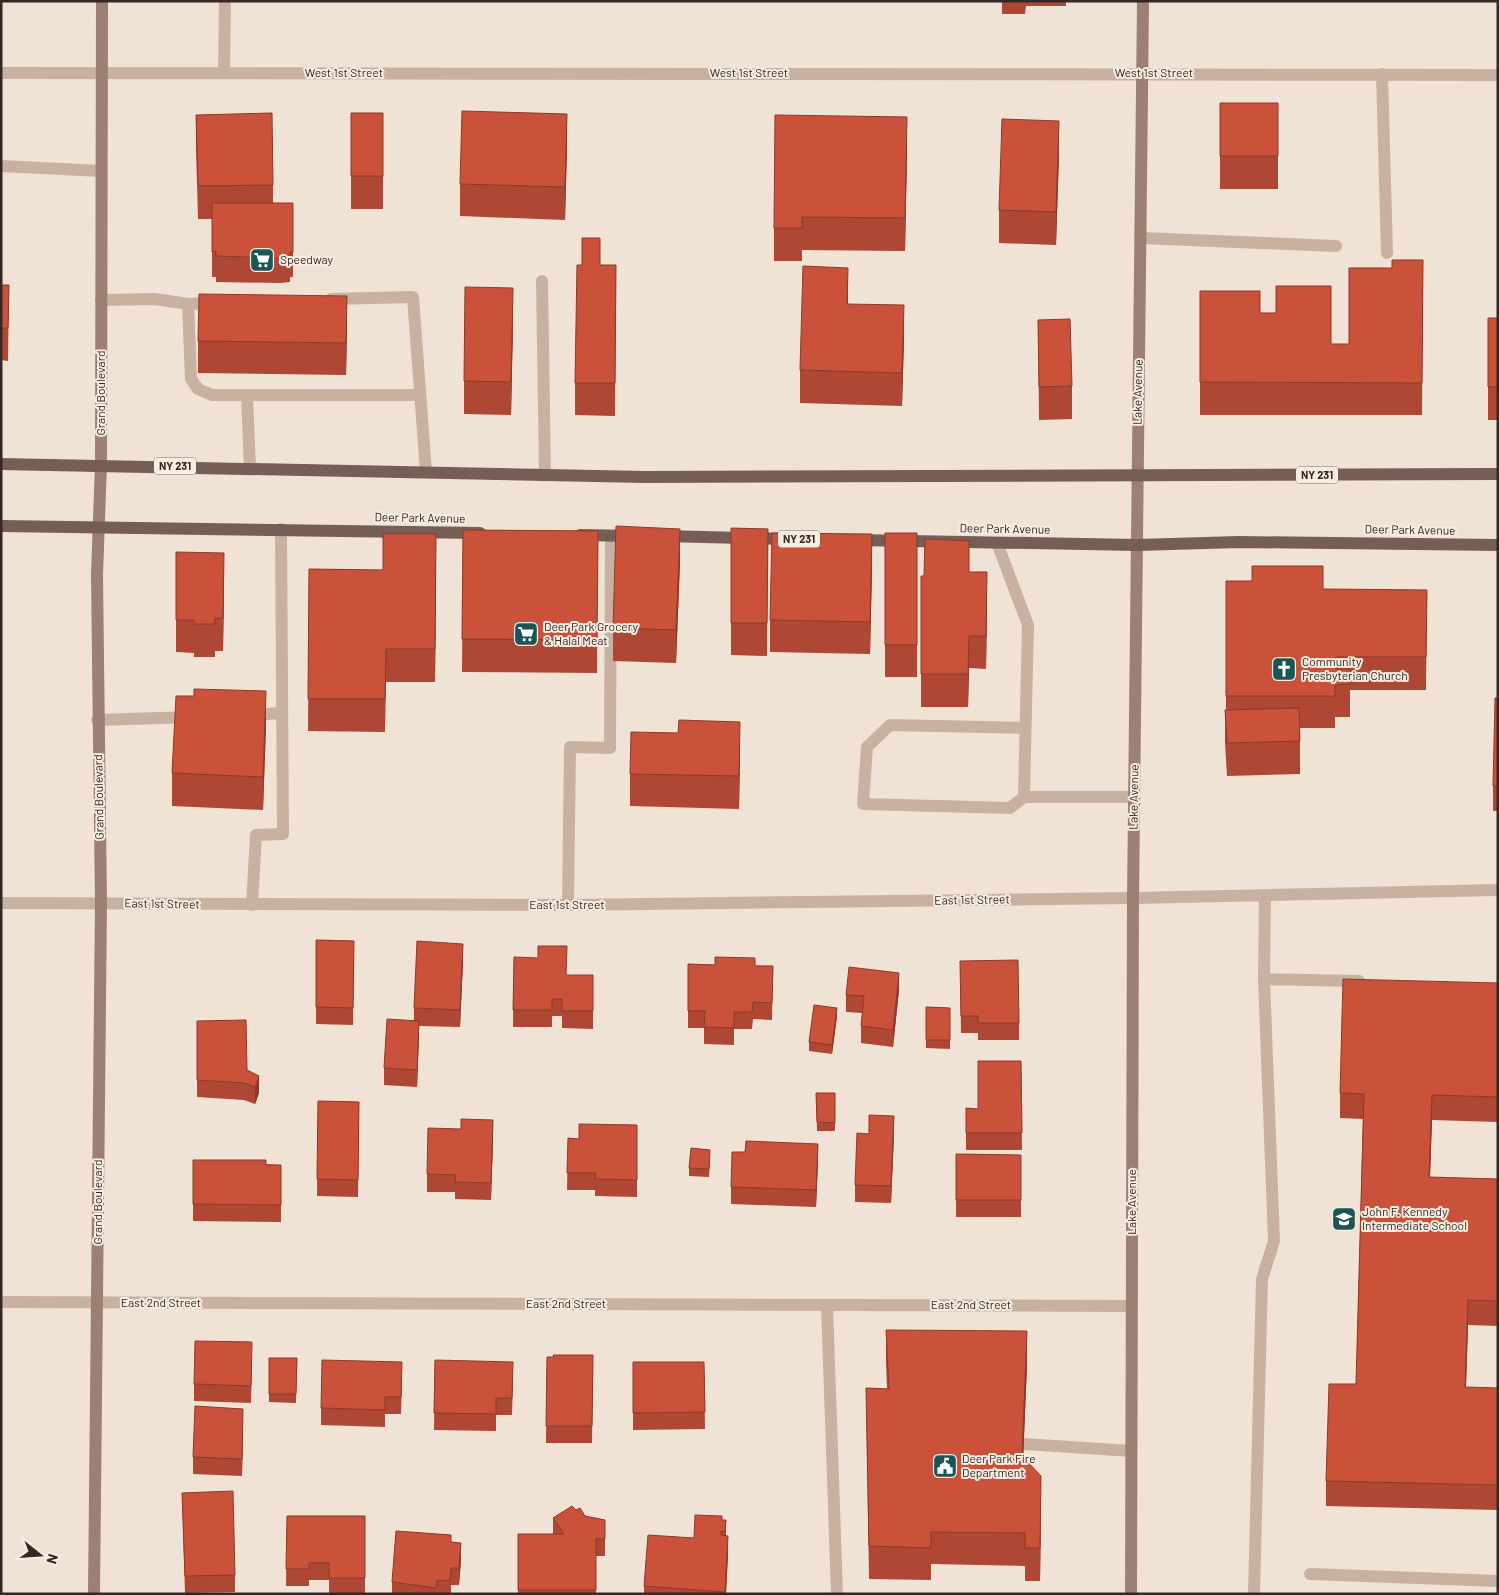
<svg xmlns="http://www.w3.org/2000/svg" width="1499" height="1595" font-family="Barlow,sans-serif">
<style>
.lines{fill:none;stroke-linecap:round;stroke-linejoin:round}
.lane{stroke:#c9b1a2;stroke-width:12}
.street{stroke:#c9b1a2;stroke-width:12}
.secondary{stroke:#9d7f73;stroke-width:12}
.primary{stroke:#765d55;stroke-width:12}
.wall{fill:#ae4733}
.shaded-wall{fill:#8d3929}
.building{fill:#ca523b;stroke:#8d3929}
.labels{text-anchor:middle;stroke-width:4;stroke-linejoin:round;paint-order:stroke}
.shield{fill:#f9ede2;stroke:#6e635e;stroke-width:1}
.shield-label{font-size:11px;font-weight:bold;fill:#332825}
.street-label{font-size:12px;fill:#332825;stroke:#f9ede2}
.poi-label{font-size:12px;fill:#332825;stroke:#f9ede2;text-anchor:start}
</style>
<rect width="100%" height="100%" fill="#f1e2d6"/>
<g class="lines">
<path class="lane" d="M224,73l1,-72
M1382,74l5,179
M1,166l100,5
M1141,238l195,8
M542,281l3,194
M331,299l82,-2 13,175
M101,300l54,-1 33,5 28,-1
M188,304l3,75 7,10 14,6h208
M247,396l3,72
M997,543l31,82 -4,172 -14,11 -147,-4 4,-57 23,-22 135,3
M250,715l32,-2
M97,720l95,-3
M1024,797h110
M1133,898l365,-8
M252,905l4,-70 27,-1 -2,-305
M568,905l2,-158 40,1 1,-212
M1264,979l95,2
M827,1305l10,289
M1024,1444l107,7
M1310,1574l188,7
M1254,1594l8,-315 12,-38 -10,-262 1,-84"/>
<path class="street" d="M1,73l1497,2
M1,903l567,2 565,-7
M1,1302l1130,4"/>
<path class="secondary" d="M94,1594l7,-691 -4,-328 4,-111 1,-463
M1131,1594l2,-696 10,-897"/>
<path class="primary" d="M1,464l644,13 853,-3
M1,526l479,7
M580,535l53,1
M663,536l125,3
M855,540l282,5 102,-3 259,3"/>
</g>
<path class="wall" d="M1002,1h64v5h-40l-1,8h-23z
M1220,103h58v86h-58z
M351,113h32v96h-32z
M196,115l77,70v18h20v74h-3v5l-10,1 -64,-1v-5h-4v-58h-14l-2,-72z
M567,146l-2,74 -105,-4v-32z
M907,150l-2,101 -103,-1v11h-28v-33z
M1059,154l-3,91 -57,-2v-33z
M1423,260l-1,155h-222v-124l60,22 71,31h18l43,-76z
M600,265h16l-1,151 -40,-1v-32z
M1,285h8l-1,76 -7,-1z
M848,304l56,34 -2,68 -102,-3v-33z
M1488,318h10v102h-10z
M1038,320l34,66v33l-33,1z
M513,321l-2,94 -47,-1v-33z
M347,329l-1,46 -148,-2v-32z
M731,528l37,1 -1,127 -36,-1z
M463,530l135,1 -1,142 -135,-1z
M885,533h32v144h-32z
M176,552l48,33 -1,66h-8v6h-21v-4l-18,-1z
M680,561l-4,102 -63,-2v-33z
M436,567l-1,115h-49l-1,50 -77,-1 1,-162 74,1z
M872,567l-2,87 -100,-2v-32z
M969,572l18,33 -1,64 -17,-1 -1,39h-47v-131z
M1226,581l97,8 104,1 -1,100h-76v27h-15v11h-35v46l-73,2 -2,-33v-33h1z
M1498,698v113h-5v-25z
M266,724l-3,86 -91,-4v-33z
M740,755l-1,54 -109,-3v-32z
M316,940l38,1 -1,84 -37,-1z
M514,957l52,18h27v54l-31,-1v-12h-10v11h-39z
M463,961l-3,66 -41,-1 -2,61 -33,-2v-17l30,-47v-13z
M960,961l59,62v17h-41v-7h-17z
M688,964l85,2 -1,54 -19,-1 -1,10h-18v16l-30,-1v-16h-16z
M1498,983v139l-66,-2 -2,57 68,2v147l-30,-1 -2,62 32,1v122l-172,-4v-25l30,-97 7,-265 -23,-1v-25z
M899,990l-6,57 -32,-4v-17l2,-13 -17,-1v-17z
M926,1007l24,1v41l-24,-1z
M837,1016l-5,38 -23,-3v-9z
M197,1021l50,49 12,23 -4,11 -11,-4 -47,-3z
M1021,1061l1,89h-56v-42l12,1z
M816,1093h19v38h-18z
M318,1101l41,1 -1,95 -41,-1z
M637,1125v72l-42,-1v-6h-28l1,-52 11,1z
M894,1133l-3,70 -36,-1v-17l14,-51z
M493,1137l-2,63 -36,-1v-7h-28v-18z
M956,1154l65,1v62h-65z
M710,1158l-1,19 -20,-1v-8z
M193,1160l88,5v57l-88,-1z
M818,1161l-2,46 -85,-3v-17z
M886,1330l141,34 -4,94 18,51 -1,72h-15v-15l-94,-2v16l-62,-1 -3,-191 21,1 -1,-26z
M553,1355h40l-1,88h-46l1,-86h6z
M269,1358h28l-1,45 -27,-1z
M252,1359l-1,44 -57,-2v-17z
M435,1360l78,19 -1,36h-16v16l-62,-1z
M633,1362h71l1,67 -72,1z
M402,1379l-1,35h-16v13l-64,-2v-17z
M243,1426l-1,50 -49,-2v-17z
M182,1493l53,82v17l-50,1z
M576,1510l9,6 20,4v36h-9v38h-78v-60h35v-16z
M287,1516h78v78h-36v-14h-20v6h-23z
M722,1520h4v15l2,18 -2,41h-82v-8l50,-48z
M451,1542l10,18 -2,25h-8v9h-59v-12z"/>
<path class="shaded-wall" d="M567,114v32l-2,74v-33z
M907,117v33l-2,101v-33z
M1059,121v33l-3,91v-33z
M848,268v32l-1,36v-32z
M513,288v33l-2,94v-33z
M347,296v33l-1,46v-32z
M904,305v33l-2,68v-33z
M680,529v32l-4,102v-33z
M436,534v33l-1,115v-33z
M872,534v33l-2,87v-32z
M224,553v32l-1,66v-33z
M987,572v33l-1,64v-33z
M969,636v32l-1,39v-33z
M266,691v33l-3,86v-33z
M740,722v33l-1,54v-33z
M463,944v17l-3,66v-17z
M899,973v17l-6,57v-17z
M837,1008v8l-5,38v-9z
M419,1021v17l-2,49v-17z
M259,1076v17l-4,11v-17z
M1432,1095v25l-3,82v-25z
M894,1116v17l-3,70v-17z
M493,1120v17l-2,63v-17z
M818,1144v17l-2,46v-17z
M1468,1300v25l-3,88v-26z
M1027,1331v33l-5,125v-33z
M243,1409v17l-1,50v-17z
M1041,1476v33l-1,72v-33z
M728,1536v17l-2,41h-1z
M461,1543v17l-2,25v-17z"/>
<path class="building" d="M1220,103h58v53h-58z
M462,111l105,3 -2,73 -105,-3z
M272,113l1,72 -75,1 -2,-71z
M351,113h32v63h-32z
M775,115l132,2 -2,101 -103,-1v11h-28z
M1002,119l57,2 -3,91 -57,-2z
M212,203h81v49h-3v4l-10,2 -64,-2v-5l-4,1z
M582,238h18v27h16l-1,118h-40l2,-118h5z
M1392,260h31l-1,123 -222,-1v-91h60v22h16v-27h55v58h18v-76h43z
M803,266l45,2 -1,36 57,1 -2,68 -102,-3z
M1,285h8l-1,43h-7z
M465,287l48,1 -2,94 -47,-1z
M199,294l148,2 -1,47 -148,-2z
M1488,318h10v69h-10z
M1070,319l2,67 -33,1 -1,-67z
M616,526l64,3 -4,101 -63,-2z
M731,528l37,1 -1,94h-36z
M463,530l135,1 -1,109 -135,-1z
M772,533l100,1 -2,88 -100,-2z
M885,533h32v112h-32z
M383,534h53l-1,115h-49l-1,50h-77l1,-130 74,1z
M925,539l44,2v31h18l-1,64h-17l-1,38h-47v-98h3z
M176,552l48,1 -1,65h-8v6h-21v-4h-18z
M1252,566h71v23l104,1 -1,67h-89l-1,12h14v15l-15,1v11h-109v-115h26z
M194,689l72,2 -3,86 -91,-4 4,-77h18z
M1495,698h3v88h-5z
M1299,708l1,33 -73,2 -2,-33z
M679,720l61,2 -1,54 -109,-2 1,-42 47,1z
M316,940l38,1 -1,67 -37,-1z
M417,941l46,3 -3,66 -46,-2z
M538,946h29l-1,29h27v36h-31v-12h-10v11h-39l1,-53 24,1z
M715,957l40,1v8h18l-1,37 -19,-1 -1,10h-18v16l-30,-1 1,-16h-17v-47l27,1z
M1018,960l1,63h-41v-7h-17l-1,-55z
M849,967l50,6 -6,57 -32,-4 3,-30 -18,-1z
M1343,979l155,4v114l-66,-2 -3,82 69,2v122l-30,-1 -3,87 33,1v97l-172,-4 3,-97h27l8,-290 -24,-1z
M814,1005l23,3 -5,37 -23,-3z
M926,1007l24,1v32h-24z
M387,1019l32,2 -2,49 -33,-2z
M246,1020l1,50 12,6 -4,11 -11,-4 -47,-3v-59z
M978,1061h43l1,72h-56v-25l12,1z
M816,1093h19v30l-18,-1z
M318,1101l41,1 -1,78 -41,-1z
M869,1115l25,1 -3,70 -36,-1 2,-52 12,1z
M461,1119l32,1 -2,63 -36,-1 1,-7 -29,-1 1,-46 33,1z
M579,1124l58,1v55l-42,-1 1,-6h-29l1,-35 11,1z
M746,1141l72,3 -2,46 -85,-3 1,-35h13z
M691,1148l19,2 -1,19 -20,-1z
M956,1154l65,1v45h-65z
M193,1160h73v5h15v40l-88,-1z
M886,1330l141,1 -5,125 19,20 -1,72h-15v-15l-94,-1v16l-62,-2 -3,-158 23,1z
M195,1341l57,1 -1,44 -57,-2z
M553,1355h40l-1,71h-46l1,-69h7z
M269,1358h28l-1,36h-27z
M322,1360l80,2 -1,35h-16v13l-64,-2z
M435,1360l78,2 -1,36h-16v16l-62,-1z
M633,1362h71l1,50 -72,1z
M195,1406l48,3 -1,50 -49,-2z
M233,1491l2,84 -50,1 -3,-83z
M572,1506l4,4 4,-2 5,8 20,4v19h-9v51h-78v-56h46l-11,-16z
M695,1515l27,1v4h4l-1,12 -4,-1v4l7,1 -3,56 -81,-6 4,-51 46,3z
M287,1516h78v62h-36v-15h-20v6h-23z
M396,1531l55,4v7l10,1 -2,25h-8l-1,13 -13,-1 -1,8 -44,-6z"/>
<defs>
<symbol id="supermarket-square" viewBox="-11 -11 22 22"><rect x="-9" y="-9" width="18" height="18" rx="4" fill="#195655" stroke="#f9ede2"/><path d="M-6-5.5h2.5l.6 2H6L4.5 2H-2.5L-4.4-4H-6ZM-1.5 3.2a1.3 1.3 0 1 0 .1 0ZM3 3.2a1.3 1.3 0 1 0 .1 0Z" fill="#fff"/></symbol>
<symbol id="church-square" viewBox="-11 -11 22 22"><rect x="-9" y="-9" width="18" height="18" rx="4" fill="#195655" stroke="#f9ede2"/><path d="M-1.2-6h2.4v3.5h3.3v2.4h-3.3V6h-2.4V-.1h-3.3v-2.4h3.3Z" fill="#fff"/></symbol>
<symbol id="school-square" viewBox="-11 -11 22 22"><rect x="-9" y="-9" width="18" height="18" rx="4" fill="#195655" stroke="#f9ede2"/><path d="M0-5L7-2L0 1L-7-2ZM-4 1L0 2.5L4 1V4Q0 6-4 4Z" fill="#fff"/></symbol>
<symbol id="civic-square" viewBox="-11 -11 22 22"><rect x="-9" y="-9" width="18" height="18" rx="4" fill="#195655" stroke="#f9ede2"/><path d="M-.6-6.5H3V-4.5H.6V-3L4-1V1h2V6H-6V1h2V-1L-.6-3ZM-1.2 2.5V6h2.4V2.5Z" fill="#fff"/></symbol>
</defs>
<g fill-rule="evenodd">
<use href="#supermarket-square" x="248" y="246" width="28" height="28"/>
<use href="#supermarket-square" x="512" y="620" width="28" height="28"/>
<use href="#church-square" x="1270" y="655" width="28" height="28"/>
<use href="#school-square" x="1330" y="1205" width="28" height="28"/>
<use href="#civic-square" x="931" y="1452" width="28" height="28"/>
</g>
<g class="labels">
<g class="shield">
<rect x="154" y="457.5" width="42" height="17" rx="4"/>
<rect x="1296" y="466.5" width="42" height="17" rx="4"/>
<rect x="778" y="530.5" width="42" height="17" rx="4"/>
</g>
<g class="shield-label">
<text x="175" y="470">NY 231</text>
<text x="1317" y="479">NY 231</text>
<text x="799" y="543">NY 231</text>
</g>
<g class="street-label">
<text x="344" y="77">West 1st Street</text>
<text x="749" y="77">West 1st Street</text>
<text x="1154" y="77">West 1st Street</text>
<text transform="translate(1138 392) rotate(-89)" y="4">Lake Avenue</text>
<text transform="translate(101 393) rotate(-90)" y="4">Grand Boulevard</text>
<text transform="translate(420 518) rotate(1)" y="4">Deer Park Avenue</text>
<text transform="translate(1005 529) rotate(1)" y="4">Deer Park Avenue</text>
<text transform="translate(1410 530) rotate(1)" y="4">Deer Park Avenue</text>
<text transform="translate(99 797) rotate(-91)" y="4">Grand Boulevard</text>
<text transform="translate(1134 797) rotate(-89)" y="4">Lake Avenue</text>
<text transform="translate(972 900) rotate(-1)" y="4">East 1st Street</text>
<text transform="translate(162 904) rotate(1)" y="4">East 1st Street</text>
<text x="567" y="909">East 1st Street</text>
<text transform="translate(98 1202) rotate(-90)" y="4">Grand Boulevard</text>
<text transform="translate(1132 1202) rotate(-90)" y="4">Lake Avenue</text>
<text x="161" y="1307">East 2nd Street</text>
<text x="566" y="1308">East 2nd Street</text>
<text x="971" y="1309">East 2nd Street</text>
</g>
<g class="poi-label">
<text x="280" y="264">Speedway</text>
<text x="544" y="631">Deer Park Grocery<tspan x="544" dy="14">&amp; Halal Meat</tspan></text>
<text x="1302" y="666">Community<tspan x="1302" dy="14">Presbyterian Church</tspan></text>
<text x="1362" y="1216">John F. Kennedy<tspan x="1362" dy="14">Intermediate School</tspan></text>
<text x="962" y="1463">Deer Park Fire<tspan x="962" dy="14">Department</tspan></text>
</g>
</g>
<rect width="1499" height="1595" fill="none" stroke="#332825" stroke-width="5"/>
<g transform="translate(40 1555) rotate(107)" stroke="#f9ede2" stroke-width="4" paint-order="stroke">
<path d="M0-4L9 19L0 12L-9 19Z" fill="#332825"/>
<text y="-8" font-size="14" font-weight="bold" text-anchor="middle" fill="#332825">N</text>
</g>
</svg>
